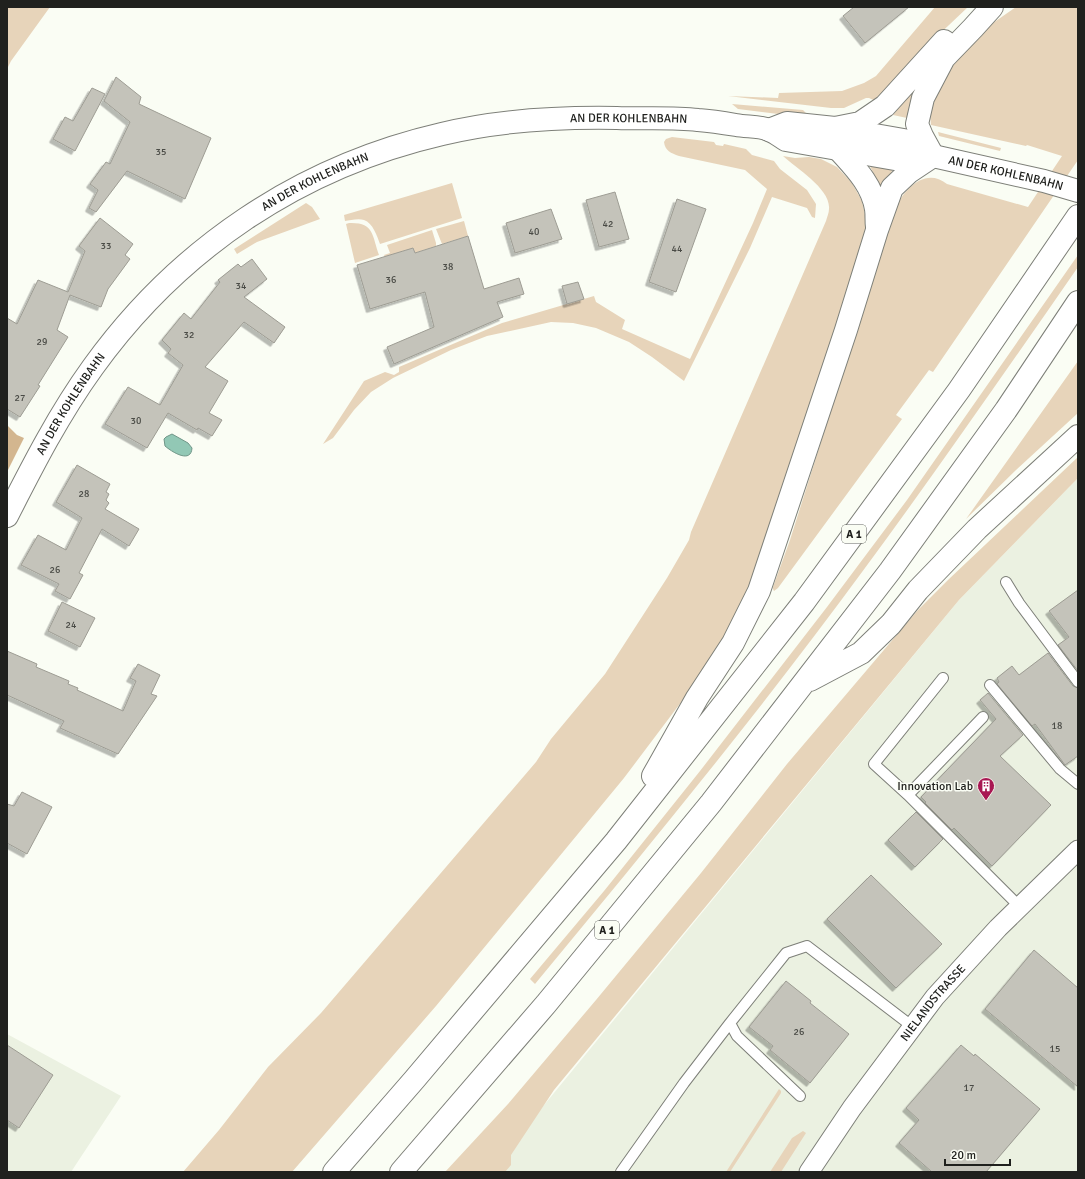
<svg xmlns="http://www.w3.org/2000/svg" width="1085" height="1179" font-family="Signika,sans-serif">
<style>
.built{fill:#ebf1e1}
.green{fill:#e7d4ba}
.forest{fill:#d3b68f}
.water{fill:#92c8b5;stroke:#709688}
.building{fill:#c4c3ba;stroke:#9d9c93;filter:url(#shadow)}
.lines{fill:none;stroke-linecap:round;stroke-linejoin:round}
.service-casing{stroke:#7d7f78;stroke-width:12}
.minor-casing{stroke:#7d7f78;stroke-width:21}
.secondary-casing{stroke:#7d7f78;stroke-width:24}
.motorway-casing{stroke:#7d7f78;stroke-width:24}
.service{stroke:#fff;stroke-width:10}
.minor{stroke:#fff;stroke-width:19}
.secondary{stroke:#fff;stroke-width:22}
.motorway{stroke:#fff;stroke-width:22}
.labels{text-anchor:middle;stroke-width:3;stroke-linejoin:round;paint-order:stroke}
.number-label{font-size:10px;fill:#494a45}
.shield{fill:#fafdf4;stroke:#61635e;stroke-width:1}
.shield-label{font-size:11px;font-weight:bold;fill:#20211e}
.street-label{font-size:12px;fill:#20211e;stroke:#fafdf4}
.poi-label{font-size:12px;fill:#20211e;stroke:#fafdf4;text-anchor:end}
</style>
<defs>
<filter id="shadow"><feDropShadow dx="-3.5" dy="3.5" stdDeviation="0" flood-color="#0004"/></filter>
</defs>
<rect width="100%" height="100%" fill="#fafdf4"/>
<path class="built" d="M1078,478v694h-589l470,-572z
M7,1034l114,62 -50,76h-64z"/>
<path class="green" d="M7,7h43l-39,54 -4,8z
M935,7h33l-38,36 -52,59 -9,-4h-3l-22,10h-13l-103,-12 50,2 1,-5 63,-2 22,-8 12,-7z
M1016,7h62v153l-145,212 -4,-2 -33,45 6,4 -124,169 -4,3 -1,-2v-2l17,-47 105,-332c9,-18 30,-42 52,-24l81,23 34,-51 -35,-11 -1,1 -95,-21 -1,-11 6,-27 7,-11 37,-44z
M912,92l3,1 -8,25 -14,-3z
M732,104l71,6 3,3 -3,4 -65,-8z
M938,132l63,16 -1,3 -61,-15z
M672,137l42,5 2,3 7,1 1,-2 22,5 6,6 22,6 6,8 27,21 9,14 -1,14 -3,-1 -5,-9 -35,-11 -22,51 -66,133 -32,-24 -23,-15 -33,-14 -23,-5 -22,-1 -64,14 -36,14 -58,28 -22,14 -17,18 -21,28 -10,6 41,-63 21,-9 9,3 5,-3v-5l103,-44 92,-27 2,6 29,18 -3,9 68,30 63,-136 14,-34 -22,-19 -66,-14c-8,-3 -14,-5 -15,-14l2,-3z
M783,156l12,2 14,-1 12,2 16,8 15,16 10,18 3,14v14l-1,8 -29,93 -79,241 -18,39 -21,41 -35,50 -58,77 -188,228 -144,166h-109l36,-42 49,-63 53,-54 215,-251 15,-23 54,-65 62,-96 22,-38 2,-8 135,-311c1,-4 3,-8 3,-12 2,-20 -33,-41 -46,-53z
M869,164l24,5 -11,22z
M452,183l10,35 -82,26c-3,-8 -7,-21 -16,-24 -5,-2 -14,0 -19,1l-1,-6z
M306,203l6,4 8,12 -63,23 -20,12 -3,-5z
M464,221l4,15 -26,8 -6,-15z
M349,223c25,-1 23,12 30,32l-24,8 -9,-39z
M432,230l4,13v3l-21,7 -2,-5 -28,9 -1,-2 6,-2 -3,-8z
M1078,255v12c-86,124 -172,248 -263,368 -90,119 -185,234 -280,349l-5,-5 74,-88 96,-120 127,-164 80,-107z
M1078,361v52l-62,57 -50,49z
M1078,457v21l-119,122 -405,490 -43,65v10l-6,7h-60l63,-68 88,-104 105,-127 86,-109 130,-153 32,-32z
M779,1089l2,2v2l-51,79h-4z
M803,1131l3,2 -25,39h-11l22,-34z"/>
<path class="forest" d="M7,425l10,10 7,3 -17,34z"/>
<path class="water" d="M172,434l16,9 4,5c-1,16 -20,4 -27,-2l-1,-7 2,-2z"/>
<path class="building" d="M854,7h55l-44,36 -22,-27z
M116,77l25,20 -2,7 72,34 -26,61 -58,-28 -31,41 -7,-4 9,-18 -8,-6 16,-22 4,2 20,-42 -26,-21z
M92,88l13,6 -30,57 -22,-12 12,-22 8,4z
M615,192l14,47 -30,8 -13,-47z
M677,199l29,10 -30,83 -27,-10z
M551,209l11,30 -47,14 -9,-30z
M100,218l33,26 -8,11 5,4 -22,30 -7,18 -31,-12 -13,35 11,7 -30,48 2,1 -20,31 -13,-8v-91l10,6 21,-44 30,12 17,-41 -6,-5z
M468,236l16,53 35,-11 5,16 -27,8 6,15 -109,47 -7,-17 47,-20 -9,-35 -55,17 -13,-44 56,-17 2,5z
M252,259l15,20 -23,18 41,30 -11,16 -30,-21 -39,45 23,14 -19,32 13,7 -10,16 -14,-8 -1,2 -29,-17 -21,35 -42,-24 23,-37 32,18 23,-40 -15,-12 3,-4 -9,-9 22,-27 7,6 29,-37 -2,-2 20,-16 3,3z
M578,282l6,17 -17,5 -5,-18z
M77,465l33,19 -4,8 3,2 -3,6 3,3 -4,6 34,20 -10,17 -27,-17 -23,44 4,2 -13,24 -15,-8 4,-7 -38,-19 17,-30 28,15 16,-32 -26,-16z
M1078,590v81l-20,-26 11,-8 -20,-26z
M62,602l33,16 -15,29 -32,-16z
M7,651l30,13 -1,3 33,14 -1,3 10,4 -1,2 46,21 13,-30 -6,-3 8,-14 22,11 -9,19 6,2 -39,58 -58,-26 4,-7 -57,-26z
M1048,653l25,33 5,2v68l-13,9 -30,-41 -3,2 -35,-42 2,-2 -2,-4 15,-12 7,9z
M988,693l35,42 -23,21 51,49 -59,61 -38,-38 -2,2 -27,-27 1,-1 -5,-5 75,-78 -16,-19z
M22,792l30,15 -25,47 -20,-11v-39l7,2z
M916,812l27,27 -28,28 -27,-27z
M871,875l71,69 -46,44 -69,-69z
M1034,950l44,38v99l-93,-78z
M786,981l25,20 -1,2 39,31 -39,49 -40,-33 3,-4 -24,-19z
M7,1045l46,30 -34,53 -12,-8z
M961,1045l13,11 1,-2 65,55 -54,63h-54l-33,-29 20,-23 -13,-12z"/>
<g class="lines">
<defs>
<path id="service" d="M1006,582l13,21 59,79
M990,685l70,84 18,15
M983,717l-75,78 112,112
M908,795l-34,-31 69,-86
M800,1096l-63,-60 -7,-13 56,-70 21,-7 106,81
M621,1172l63,-89 46,-60"/>
<g id="minor">
<path id="s1" d="M809,1172l43,-64 83,-111 63,-69 80,-78"/>
</g>
<g id="secondary">
<path d="M769,130l18,-7 48,5 80,14 18,14"/>
<path id="s2" d="M7,516c26,-51 52,-102 86,-149 85,-118 206,-200 349,-233 57,-14 117,-17 175,-16 27,1 55,-1 81,2 13,1 26,3 38,5 11,2 24,1 33,5 6,2 12,7 17,10l120,21 27,-5 111,25 34,10"/>
</g>
<path id="motorway" d="M835,128l25,-5 25,-17 59,-65
M838,149c16,18 34,35 38,60 1,6 0,12 1,18
M810,680l51,-27 30,-29 27,-34 59,-61 101,-93
M653,776l44,-78 36,-55 26,-52 87,-261 31,-100 15,-42 17,-16 24,-16 -11,-20 -5,-12 6,-26 21,-40 29,-30 19,-21
M334,1172l80,-92 202,-239 188,-239 155,-212 119,-174
M401,1172l145,-168 165,-201 179,-232 116,-161 72,-108"/>
</defs>
<use href="#service" class="service-casing"/>
<use href="#minor" class="minor-casing"/>
<use href="#secondary" class="secondary-casing"/>
<use href="#motorway" class="motorway-casing"/>
<use href="#service" class="service"/>
<use href="#minor" class="minor"/>
<use href="#secondary" class="secondary"/>
<use href="#motorway" class="motorway"/>
</g>
<defs>
<symbol id="building-pin" viewBox="-11 -11 22 30"><path d="M0 17L-7.5 6A9.5 9.5 0 1 1 7.5 6Z" fill="#a81752" stroke="#fafdf4"/><path d="M-4-6H4V6H1V3H-1V6H-4ZM-2.5-4.3h1.7v1.8h-1.7ZM.8-4.3h1.7v1.8H.8ZM-2.5-1h1.7V.8h-1.7ZM.8-1h1.7V.8H.8Z" fill="#fff"/></symbol>
</defs>
<g fill-rule="evenodd">
<use href="#building-pin" x="976" y="776" width="20" height="27"/>
</g>
<g class="labels">
<g class="number-label">
<text x="161" y="155">35</text>
<text x="608" y="227">42</text>
<text x="534" y="235">40</text>
<text x="106" y="249">33</text>
<text x="677" y="252">44</text>
<text x="448" y="270">38</text>
<text x="391" y="283">36</text>
<text x="241" y="289">34</text>
<text x="189" y="338">32</text>
<text x="42" y="345">29</text>
<text x="20" y="401">27</text>
<text x="136" y="424">30</text>
<text x="84" y="497">28</text>
<text x="55" y="573">26</text>
<text x="71" y="628">24</text>
<text x="1057" y="729">18</text>
<text x="799" y="1035">26</text>
<text x="1055" y="1052">15</text>
<text x="969" y="1091">17</text>
</g>
<g class="shield">
<rect x="842" y="525" width="24" height="18" rx="3"/>
<rect x="595" y="921" width="24" height="18" rx="3"/>
</g>
<g class="shield-label">
<text x="854" y="538">A 1</text>
<text x="607" y="934">A 1</text>
</g>
<g class="street-label">
<text dy="4" stroke="none"><textPath href="#s2" startOffset="789">AN DER KOHLENBAHN</textPath></text>
<text dy="4" stroke="none"><textPath href="#s2" startOffset="1174">AN DER KOHLENBAHN</textPath></text>
<text dy="4" stroke="none"><textPath href="#s2" startOffset="465">AN DER KOHLENBAHN</textPath></text>
<text dy="4" stroke="none"><textPath href="#s2" startOffset="129">AN DER KOHLENBAHN</textPath></text>
<text dy="4" stroke="none"><textPath href="#s1" startOffset="210">NIELANDSTRASSE</textPath></text>
</g>
<g class="poi-label">
<text x="973" y="790">Innovation Lab</text>
</g>
</g>
<rect width="1085" height="1179" fill="none" stroke="#20211e" stroke-width="16"/>
<path d="M945 1159v6h65v-6" fill="none" stroke="#20211e" stroke-width="2"/>
<text x="951" y="1159" font-size="12" fill="#20211e" stroke="#fafdf4" stroke-width="3" paint-order="stroke">20 m</text>
</svg>
